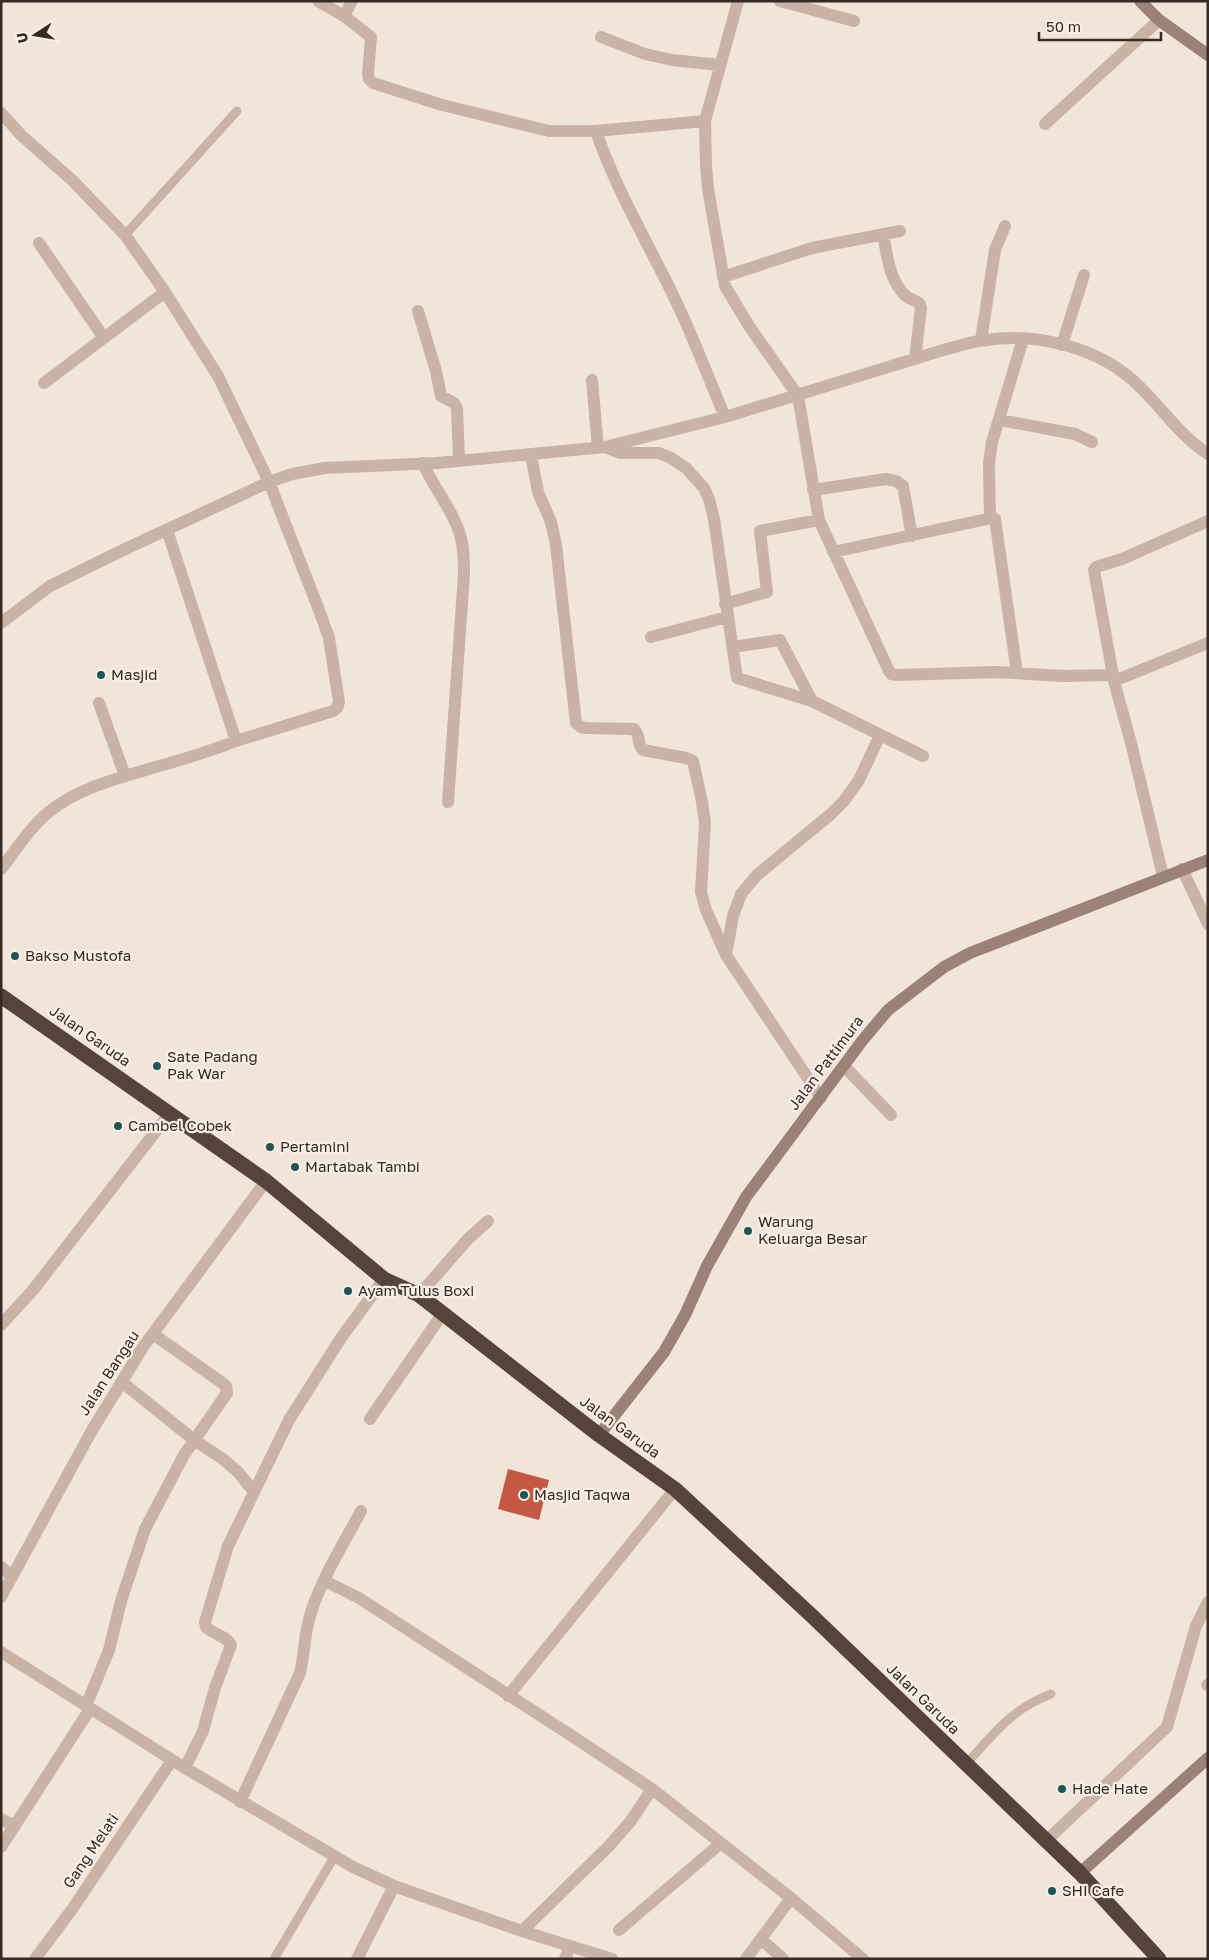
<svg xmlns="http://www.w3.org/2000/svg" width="1209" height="1960" font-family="'Golos Text',sans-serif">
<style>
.building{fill:#c55843}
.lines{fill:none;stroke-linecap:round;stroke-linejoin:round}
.lane{stroke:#c9b3a5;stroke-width:9}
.street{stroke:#c9b3a5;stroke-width:12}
.secondary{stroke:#9c8177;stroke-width:12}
.highway{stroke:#56433d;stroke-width:15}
.poi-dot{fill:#1c5655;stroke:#f9eee5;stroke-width:2}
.labels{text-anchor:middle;stroke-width:4.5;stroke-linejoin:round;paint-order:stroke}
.poi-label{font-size:15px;fill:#352a26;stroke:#f9eee5;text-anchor:start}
.street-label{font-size:15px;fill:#352a26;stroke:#f9eee5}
</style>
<rect width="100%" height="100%" fill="#f1e4d9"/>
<path class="building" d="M508,1469l41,11 -10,40 -41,-11z"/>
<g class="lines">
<path class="lane" d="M125,235l112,-124
M966,1764c28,-30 45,-55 85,-70
M274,1959l60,-102"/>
<path class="street" d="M318,1l26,15 27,21 -3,37 1,5 4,4 69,22 107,26h47l109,-10
M738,1l-33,120 1,44 2,24 17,97 24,40 49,70 21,124 70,151 2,3 6,1 99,-3 68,4 48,-1
M780,1l74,20
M344,16l8,-15
M601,37l44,17 27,6 48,5
M1,113l21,23 50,44 53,55 40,57 53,84 51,106 50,128 10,28 10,64 -2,6 -4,3 -97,30
M1045,124l114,-104
M596,131c20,59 51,110 78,166 19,39 34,80 51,120
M883,234c4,20 6,47 23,62 3,3 9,4 13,7l2,5 -6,51
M39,243l65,95
M723,277l89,-29 88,-17
M418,311l18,60 5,25 13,7 3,5 2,53
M981,340l14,-90 10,-24
M1062,345l22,-70
M592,380l6,68
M44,383l121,-91
M1000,420l75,14 17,8
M605,447l15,6h39l12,5 15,10 18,20 5,11 5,20 23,159 75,23
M531,455l7,37 13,30 5,23 20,178 5,4 5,1 48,1c6,5 3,15 9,21l43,8 7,3 9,41 3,21 -4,69 5,18 20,45 95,143
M423,463c11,27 34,51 39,80 2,10 2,21 2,31l-16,228
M813,490l73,-11 10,2 7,5 9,50
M990,518l-1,-55 3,-21 31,-103
M833,552l159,-34 3,1 22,154
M725,604l42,-12 -7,-61 59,-11
M1,623l49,-37 71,-35 148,-69 23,-8 33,-6 112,-5 168,-16 120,-30 225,-69c10,-2 20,-6 30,-7 54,-10 121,6 160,46 23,22 40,49 68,67
M651,637l76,-20
M732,647l48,-7 32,61 111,55
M1114,681l94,-38
M99,703l26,73
M1,869c15,-19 30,-43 49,-58 30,-24 67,-32 102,-43 29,-8 56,-16 84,-27l-69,-211
M1182,869l26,55
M1163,876l-32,-133 -17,-62 -20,-111 2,-3 26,-8 86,-38
M726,955l7,-39 8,-22 16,-19 74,-61 13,-13 15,-21 21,-45
M844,1066l47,49
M419,1295l49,-56 20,-18
M1,1325l32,-35 137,-177
M122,1382l72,58 29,19 15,13 12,15 5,2
M370,1419l73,-106
M1,1567l11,9
M325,1581l34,17 213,138 80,53 139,109 72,61
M1,1597l90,-165 52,-85 123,-166
M1,1652l184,116 168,99 41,19 128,45 90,28
M1207,1685h1
M508,1696l167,-207
M86,1706l23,-56 12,-49 24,-72 39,-74 43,-62 -1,-7 -5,-4 -68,-48
M185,1768l18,-37 12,-43 16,-43c-3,-8 -18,-11 -25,-18l-1,-5 23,-76 61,-126 52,-82 43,-59
M240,1802l60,-129c4,-16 4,-33 8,-49 8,-37 35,-79 53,-113
M1,1819l14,7
M1046,1841l121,-114 29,-101 12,-24
M1,1847l89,-138
M619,1930l102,-87
M522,1931l87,-85 21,-24 22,-33
M762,1940l21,19
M35,1959l38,-51 99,-148
M357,1959l37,-73
M565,1959l5,-13
M746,1959l45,-61"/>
<path class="secondary" d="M1140,1l19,19 49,35
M599,1435l65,-83 21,-37 22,-49 39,-69 116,-156 26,-31 56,-43 26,-14 238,-93
M1080,1873l128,-115"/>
<path class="highway" d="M1,996l265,185 118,98 35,16 180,140 76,54 136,126 269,258 79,86"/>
</g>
<g class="poi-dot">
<circle cx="101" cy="675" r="5"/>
<circle cx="15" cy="956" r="5"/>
<circle cx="157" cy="1066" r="5"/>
<circle cx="118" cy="1126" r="5"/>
<circle cx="270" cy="1147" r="5"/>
<circle cx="295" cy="1167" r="5"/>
<circle cx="748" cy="1231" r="5"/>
<circle cx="348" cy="1291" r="5"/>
<circle cx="524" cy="1495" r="5"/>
<circle cx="1062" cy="1789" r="5"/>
<circle cx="1052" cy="1891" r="5"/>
</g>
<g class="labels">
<g class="poi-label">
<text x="111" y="680">Masjid</text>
<text x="25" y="961">Bakso Mustofa</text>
<text x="167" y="1062">Sate Padang<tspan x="167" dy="17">Pak War</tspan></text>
<text x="128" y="1131">Cambel Cobek</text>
<text x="280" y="1152">Pertamini</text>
<text x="305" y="1172">Martabak Tambi</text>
<text x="758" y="1227">Warung<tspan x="758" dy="17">Keluarga Besar</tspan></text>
<text x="358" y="1296">Ayam Tulus Boxi</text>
<text x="534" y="1500">Masjid Taqwa</text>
<text x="1072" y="1794">Hade Hate</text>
<text x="1062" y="1896">SHI Cafe</text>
</g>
<g class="street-label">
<text transform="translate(90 1036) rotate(35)" y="5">Jalan Garuda</text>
<text transform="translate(826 1063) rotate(-53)" y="5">Jalan Pattimura</text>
<text transform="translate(109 1373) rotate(-57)" y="5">Jalan Bangau</text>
<text transform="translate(620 1427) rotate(36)" y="5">Jalan Garuda</text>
<text transform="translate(923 1699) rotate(44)" y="5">Jalan Garuda</text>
<text transform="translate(91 1851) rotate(-56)" y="5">Gang Melati</text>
</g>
</g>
<rect width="1209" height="1960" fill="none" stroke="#352a26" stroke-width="5"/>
<g transform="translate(35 35) rotate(258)" stroke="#f9eee5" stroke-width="4" paint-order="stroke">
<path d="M0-4L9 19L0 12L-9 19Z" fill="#352a26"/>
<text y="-8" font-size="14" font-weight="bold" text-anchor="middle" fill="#352a26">U</text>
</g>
<path d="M1039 32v8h122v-8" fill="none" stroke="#352a26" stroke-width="2.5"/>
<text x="1046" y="32" font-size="15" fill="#352a26" stroke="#f9eee5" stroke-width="4" paint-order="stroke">50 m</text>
</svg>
